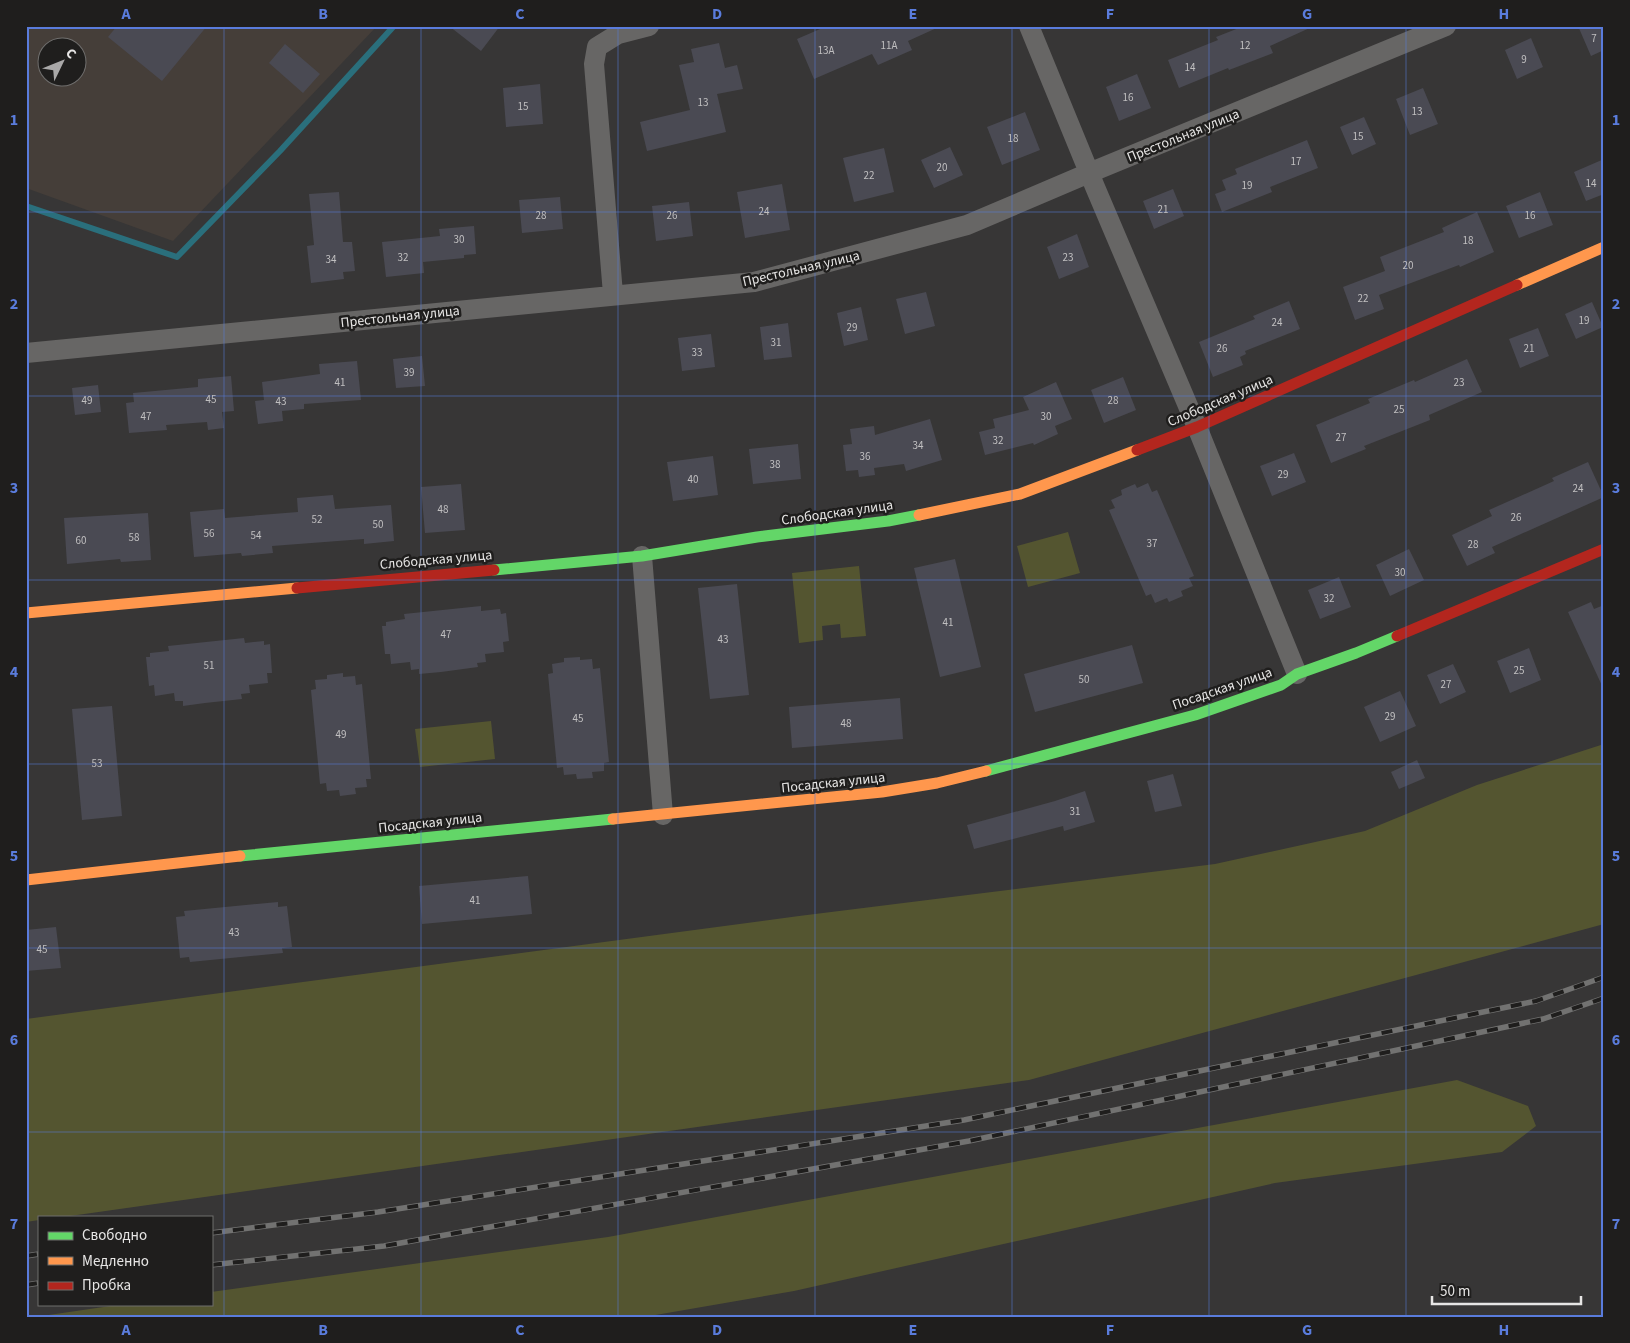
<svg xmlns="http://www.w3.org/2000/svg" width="1630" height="1343" font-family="'Source Sans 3',sans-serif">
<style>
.built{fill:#453e39;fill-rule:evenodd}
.green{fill:#545530}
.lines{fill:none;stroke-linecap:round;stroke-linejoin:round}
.stream{stroke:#2a6f7c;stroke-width:6}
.building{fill:#4a4a53}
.street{stroke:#676665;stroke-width:20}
.fast{stroke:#63d668;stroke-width:11}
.slow{stroke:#ff974d;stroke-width:11}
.jam{stroke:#b3261e;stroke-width:11}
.rail-casing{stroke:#727271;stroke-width:5.5}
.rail{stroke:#1f1e1d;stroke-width:4;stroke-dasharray:11;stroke-linecap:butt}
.grid{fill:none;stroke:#5a7cdc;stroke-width:1;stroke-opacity:0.55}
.labels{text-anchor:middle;stroke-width:5;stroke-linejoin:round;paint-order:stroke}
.number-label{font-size:11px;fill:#c0bfc0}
.street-label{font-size:14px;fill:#e7e6e5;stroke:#1f1e1d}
.neatline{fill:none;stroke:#5a7cdc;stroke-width:2}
.grid-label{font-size:16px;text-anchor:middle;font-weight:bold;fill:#5a7cdc}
</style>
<rect width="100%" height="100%" fill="#373636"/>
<path class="built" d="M26,26h351l-204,215 -147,-53zM48,48h30v30h-30z"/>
<path class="green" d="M1068,532l12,41 -52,14 -11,-41z
M859,566l7,70 -25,2 -1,-14 -18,2 1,14 -24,3 -7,-70z
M491,721l4,38 -75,8 -5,-38z
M1604,744v180l-575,156 -966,137h-24v3l-13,2v-203l773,-103 416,-52 150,-33 112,-46z
M1457,1080l71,26 8,20 -34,26 -227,31 -481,108 -150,26h-609l89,-13h87v-12l397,-55z"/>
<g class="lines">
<path class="stream" d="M26,206l151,51 103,-106 114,-125"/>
</g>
<path class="building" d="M117,26h90l-45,55 -54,-44z
M449,26h51l-19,25z
M827,26h114l-33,15 4,9 -34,15 -6,-11 -58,25 -17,-40z
M1244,26h70l-44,20 3,7 -44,17 -1,-2 -49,20 -11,-28 50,-20 -2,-3z
M1578,26h26v24l-13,6z
M1531,38l12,29 -26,12 -12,-29z
M719,43l6,25 12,-3 6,24 -26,5 9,38 -79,19 -7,-29 50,-12 -11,-45 15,-3 -3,-13z
M285,44l35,30 -17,19 -34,-30z
M1137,74l14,34 -32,13 -13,-34z
M540,84l3,40 -37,3 -3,-39z
M1423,88l15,36 -28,11 -14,-36z
M1025,112l15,38 -38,15 -15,-38z
M1364,117l12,27 -24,11 -12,-28z
M1307,140l11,28 -48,19 2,5 -50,20 -7,-18 11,-4 -4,-10 15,-6 -2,-5z
M950,147l13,28 -29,13 -13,-28z
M884,148l10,44 -40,10 -11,-44z
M1604,159v35l-18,7 -12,-29z
M782,184l8,46 -45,8 -8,-46z
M1173,189l11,27 -30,13 -11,-28z
M339,192l4,50h9l3,29 -12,1 1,7 -33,4 -4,-37 7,-1 -5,-51z
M1540,192l13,33 -34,13 -13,-32z
M560,197l3,32 -41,4 -3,-33z
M689,202l4,34 -37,5 -4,-35z
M1477,212l17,40 -34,15 -1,-2 -80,30 5,14 -29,11 -12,-33 42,-16 -5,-14 64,-25 -2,-4z
M474,226l2,28 -12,1v3l-41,4 1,11 -38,4 -4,-35 58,-6 -1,-7z
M1077,234l12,33 -30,12 -12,-32z
M926,292l9,34 -30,8 -9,-35z
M1289,301l11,28 -55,22 1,3 -6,3 3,8 -30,12 -14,-35 56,-23 -2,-3z
M1592,302l11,25 -27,12 -11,-25z
M861,307l7,33 -24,6 -7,-33z
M788,323l4,34 -28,3 -4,-33z
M1538,328l11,28 -29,12 -11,-29z
M711,334l4,33 -33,4 -4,-33z
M422,356l3,30 -29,2 -3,-29z
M1467,359l15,33 -53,23 1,5 -66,26 2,3 -35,14 -15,-38 54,-22 -2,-4 46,-19 1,2z
M357,361l4,39 -57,4v5l-22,2 1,10 -25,3 -3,-23 9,-1 -2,-18 58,-8 -1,-10z
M231,376l3,35 -12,1 2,16 -16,2 -1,-8 -41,3 1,5 -38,3 -3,-30 8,-1 -1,-9 65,-6v-8z
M1123,377l13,33 -32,13 -13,-33z
M1056,382l16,37 -17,7 3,8 -24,11 -1,-2 -48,12 -6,-23 16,-4 -2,-9 36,-9 -6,-13z
M98,385l3,27 -26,3 -3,-27z
M930,419l12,41 -36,11 -2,-7 -30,4 1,7 -16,2 -1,-7 -12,1 -3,-26 9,-1 -2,-15 24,-3 1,9z
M798,444l3,35 -48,5 -4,-35z
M1294,453l12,29 -34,14 -12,-30z
M713,456l5,39 -45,6 -6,-39z
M1588,462l16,35 -112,50 3,6 -28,13 -15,-31 40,-19 -3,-6 65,-29 -2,-3z
M1148,483l4,9 5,-2 37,86 -5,2 4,8 -12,5 2,5 -14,6 -2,-4 -12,5 -4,-9 -5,2 -37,-86 6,-2 -4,-8 11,-5 -1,-5 14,-6 2,4z
M461,484l4,46 -40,3 -4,-46z
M333,495l2,14 56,-4 3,36 -30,3v-5l-92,7 1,7 -31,3 -1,-3 -47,4 -4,-45 34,-3 1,9 73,-6 -1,-14z
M148,513l3,47 -30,2 -1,-3 -53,5 -3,-46z
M1409,549l15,31 -34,16 -14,-31z
M955,559l26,108 -41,10 -26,-109z
M1339,577l12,30 -31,12 -12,-29z
M737,584l12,111 -39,4 -12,-111z
M1591,602l3,7 10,-4v85l-36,-78z
M481,606v5l19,-2 1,5 5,-1 3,28 -6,1 1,10 -19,2 1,8 -9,1 1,4 -37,5 -22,2v-5l-8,1 -1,-8 -19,2 -1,-10h-5l-3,-28h4v-4l19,-3 -1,-5z
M244,638l1,5 19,-2v4l6,-1 2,29h-5l1,10 -19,2 1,8 -9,1 1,5 -37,4 -22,3v-5h-8l-1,-8 -19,3 -1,-11 -5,1 -3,-29h4v-4l19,-2 -1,-5z
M1132,645l11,38 -108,29 -11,-38z
M1529,648l12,32 -31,13 -13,-32z
M580,657v3l12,-1 1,10 7,-1 9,94 -5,1v8l-12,1 1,6 -16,1 -1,-5 -12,1 -1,-8 -6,1 -9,-94 5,-1 -1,-9 12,-2v-4z
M1453,664l13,28 -26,12 -13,-29z
M343,673v4l12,-1 1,9 6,-1 9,95h-5l1,8 -12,1 1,6 -16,2 -1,-6 -12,1 -1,-8 -6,1 -9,-94 5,-1 -1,-9 12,-1v-4z
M1400,691l16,35 -36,16 -16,-35z
M900,698l3,41 -111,9 -3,-41z
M112,706l10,110 -40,4 -10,-111z
M1417,760l8,18 -26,11 -8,-17z
M1173,774l9,32 -27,6 -8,-31z
M1085,791l10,31 -31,9 -1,-5 -89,23 -7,-24 88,-24z
M528,876l4,38 -110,10 -3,-38z
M278,902v5l9,-1 5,41 -10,1 1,5 -93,9 -1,-5 -9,1 -4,-41 9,-1 -1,-5z
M56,927l5,41 -35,3v-41z"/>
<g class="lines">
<path class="street" d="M1029,26l66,161 102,240 100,247
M613,294l-19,-230 3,-17 21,-13 31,-8
M26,353l728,-71 213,-57 122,-52 357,-147
M642,556l21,259"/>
<path class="fast" d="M494,570l148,-14 115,-19 131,-16 31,-6
M986,771l209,-56 86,-30 16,-11 59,-21 41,-17
M240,856l373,-37"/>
<path class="slow" d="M1517,285l87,-38
M919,515l101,-21 117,-44
M26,613l271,-25
M613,819l269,-27 55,-9 49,-12
M26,880l214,-24"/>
<path class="jam" d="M1137,450l60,-23 320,-142
M297,588l197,-18
M1397,636l207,-87"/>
<defs>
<path id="rail" d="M211,1233l167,-21 586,-92 572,-119 68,-24
M26,1256l13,-2
M211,1265l173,-19 585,-105 574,-122 61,-21
M26,1285l13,-2"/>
</defs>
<use href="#rail" class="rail-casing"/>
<use href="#rail" class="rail"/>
</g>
<path class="grid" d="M224,26v1291M421,26v1291M618,26v1291M815,26v1291M1012,26v1291M1209,26v1291M1406,26v1291M26,212h1578M26,396h1578M26,580h1578M26,764h1578M26,948h1578M26,1132h1578"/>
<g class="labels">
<g class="number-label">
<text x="1594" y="42">7</text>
<text x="889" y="49">11А</text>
<text x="1245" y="49">12</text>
<text x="826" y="54">13А</text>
<text x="1524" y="63">9</text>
<text x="1190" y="71">14</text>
<text x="1128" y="101">16</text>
<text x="703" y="106">13</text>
<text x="523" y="110">15</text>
<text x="1417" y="115">13</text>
<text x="1358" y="140">15</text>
<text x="1013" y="142">18</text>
<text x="1296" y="165">17</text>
<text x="942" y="171">20</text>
<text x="869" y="179">22</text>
<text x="1591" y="187">14</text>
<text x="1247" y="189">19</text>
<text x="1163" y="213">21</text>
<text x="764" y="215">24</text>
<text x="541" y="219">28</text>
<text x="672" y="219">26</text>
<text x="1530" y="219">16</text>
<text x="459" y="243">30</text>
<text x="1468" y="244">18</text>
<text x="403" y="261">32</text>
<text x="1068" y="261">23</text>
<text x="331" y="263">34</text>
<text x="1408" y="269">20</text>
<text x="1363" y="302">22</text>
<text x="1584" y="324">19</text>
<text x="1277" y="326">24</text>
<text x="852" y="331">29</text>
<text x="776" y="346">31</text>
<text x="1222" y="352">26</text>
<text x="1529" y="352">21</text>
<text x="697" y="356">33</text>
<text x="409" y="376">39</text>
<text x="340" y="386">41</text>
<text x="1459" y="386">23</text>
<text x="211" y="403">45</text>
<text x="87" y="404">49</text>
<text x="1113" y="404">28</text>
<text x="281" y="405">43</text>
<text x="1399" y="413">25</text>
<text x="146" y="420">47</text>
<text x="1046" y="420">30</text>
<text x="1341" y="441">27</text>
<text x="998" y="444">32</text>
<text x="918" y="449">34</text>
<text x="865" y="460">36</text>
<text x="775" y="468">38</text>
<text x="1283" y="478">29</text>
<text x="693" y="483">40</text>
<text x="1578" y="492">24</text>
<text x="443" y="513">48</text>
<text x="1516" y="521">26</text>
<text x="317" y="523">52</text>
<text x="378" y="528">50</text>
<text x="209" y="537">56</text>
<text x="256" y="539">54</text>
<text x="134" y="541">58</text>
<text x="81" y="544">60</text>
<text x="1152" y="547">37</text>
<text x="1473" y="548">28</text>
<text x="1400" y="576">30</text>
<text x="1329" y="602">32</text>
<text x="948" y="626">41</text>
<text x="446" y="638">47</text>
<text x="723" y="643">43</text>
<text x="209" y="669">51</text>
<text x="1519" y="674">25</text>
<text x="1084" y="683">50</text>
<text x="1446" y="688">27</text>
<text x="1390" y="720">29</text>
<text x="578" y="722">45</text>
<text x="846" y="727">48</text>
<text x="341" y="738">49</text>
<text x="97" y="767">53</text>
<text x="1075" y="815">31</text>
<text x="475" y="904">41</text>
<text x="234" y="936">43</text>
<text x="42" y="953">45</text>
</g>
<g class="street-label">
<text transform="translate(1183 135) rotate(-22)" y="5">Престольная улица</text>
<text transform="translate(801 268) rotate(-13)" y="5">Престольная улица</text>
<text transform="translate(400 316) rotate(-6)" y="5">Престольная улица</text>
<text transform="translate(1220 400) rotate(-23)" y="5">Слободская улица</text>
<text transform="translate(837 512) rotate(-8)" y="5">Слободская улица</text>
<text transform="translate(436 559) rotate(-5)" y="5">Слободская улица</text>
<text transform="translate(1222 688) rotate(-19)" y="5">Посадская улица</text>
<text transform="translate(833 782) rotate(-6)" y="5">Посадская улица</text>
<text transform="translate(430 822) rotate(-6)" y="5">Посадская улица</text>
</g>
</g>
<rect width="1630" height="1343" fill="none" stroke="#1f1e1d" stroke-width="55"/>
<rect x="38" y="1216" width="175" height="90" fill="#1f1e1d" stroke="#6f6e6d"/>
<rect x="48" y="1232" width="25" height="8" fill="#63d668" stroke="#6f6e6d"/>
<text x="82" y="1240" font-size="15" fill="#e7e6e5">Свободно</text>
<rect x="48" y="1257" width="25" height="8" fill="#ff974d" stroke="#6f6e6d"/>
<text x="82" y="1266" font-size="15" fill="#e7e6e5">Медленно</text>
<rect x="48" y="1282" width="25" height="8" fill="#b3261e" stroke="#6f6e6d"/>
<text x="82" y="1290" font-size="15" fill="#e7e6e5">Пробка</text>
<g transform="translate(62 62) rotate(47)"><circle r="24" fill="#1f1e1d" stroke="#6f6e6d"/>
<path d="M0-4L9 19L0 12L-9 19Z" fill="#a9a8a8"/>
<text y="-8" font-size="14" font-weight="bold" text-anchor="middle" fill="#e7e6e5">С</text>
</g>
<path d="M1432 1296v8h149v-8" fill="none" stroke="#e7e6e5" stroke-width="2.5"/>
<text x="1440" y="1296" font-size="15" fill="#e7e6e5" stroke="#1f1e1d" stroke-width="4" paint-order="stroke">50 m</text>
<rect x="28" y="28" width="1574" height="1288" class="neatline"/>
<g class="grid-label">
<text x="126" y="19">A</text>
<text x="323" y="19">B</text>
<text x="520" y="19">C</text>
<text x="717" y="19">D</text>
<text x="913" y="19">E</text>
<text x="1110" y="19">F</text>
<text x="1307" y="19">G</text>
<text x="1504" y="19">H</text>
<text x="14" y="125">1</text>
<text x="1616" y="125">1</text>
<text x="14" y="309">2</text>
<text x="1616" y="309">2</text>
<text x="14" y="493">3</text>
<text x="1616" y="493">3</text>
<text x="14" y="677">4</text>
<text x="1616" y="677">4</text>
<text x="14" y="861">5</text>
<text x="1616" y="861">5</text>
<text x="14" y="1045">6</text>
<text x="1616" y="1045">6</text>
<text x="14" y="1229">7</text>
<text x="1616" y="1229">7</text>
<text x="126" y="1335">A</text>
<text x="323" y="1335">B</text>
<text x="520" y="1335">C</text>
<text x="717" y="1335">D</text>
<text x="913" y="1335">E</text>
<text x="1110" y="1335">F</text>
<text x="1307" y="1335">G</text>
<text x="1504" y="1335">H</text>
</g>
</svg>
